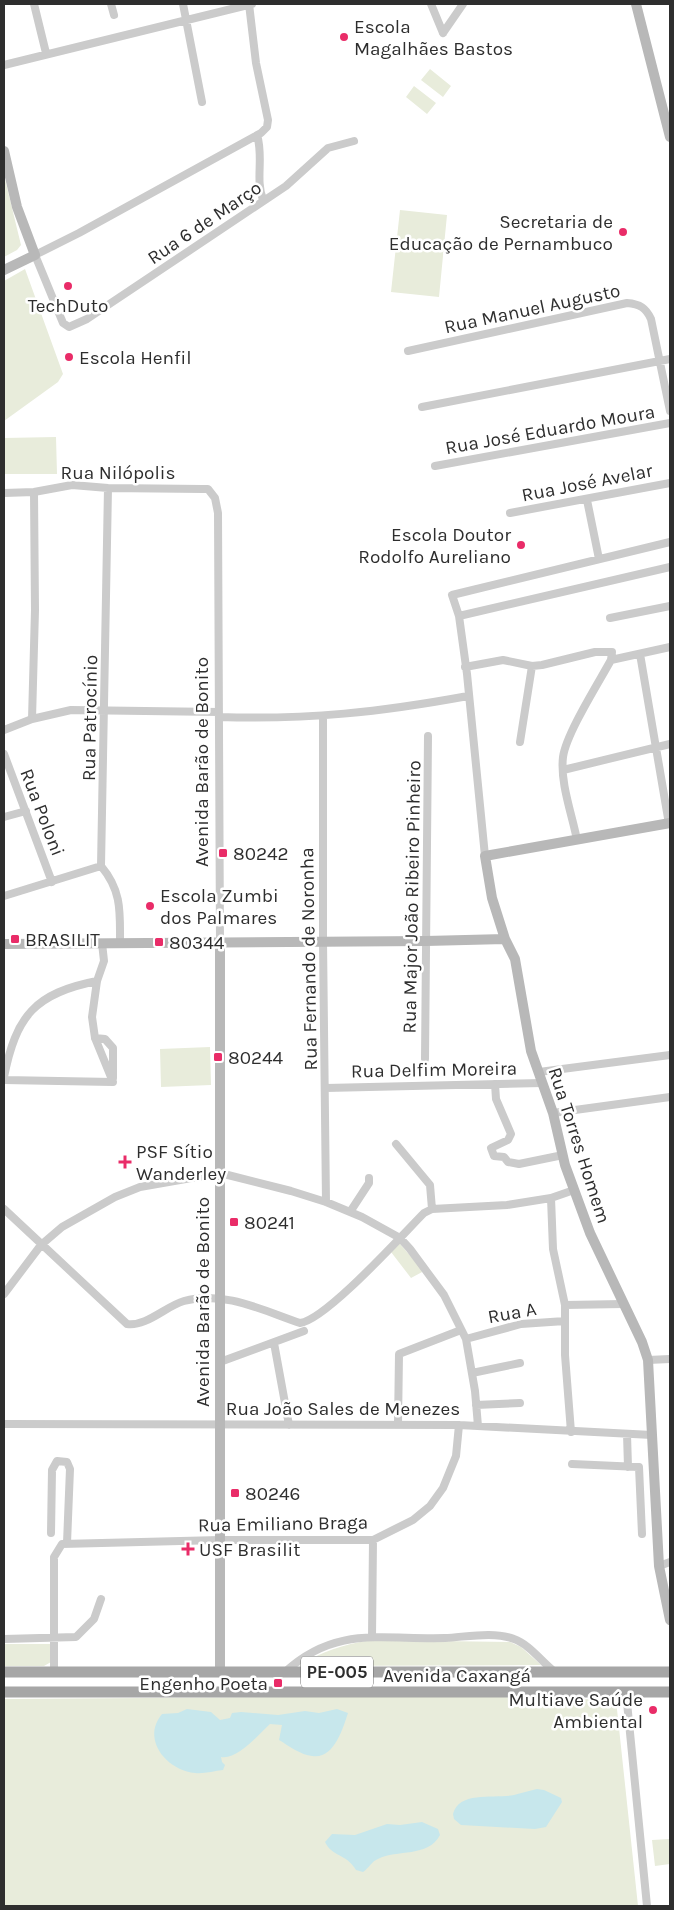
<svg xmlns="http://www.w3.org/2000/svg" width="674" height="1910" font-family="Karla,sans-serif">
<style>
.green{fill:#e8ecdb}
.water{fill:#c7e7ec}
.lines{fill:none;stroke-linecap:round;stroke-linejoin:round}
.street{stroke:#cbcbcb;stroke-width:8}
.secondary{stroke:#b8b8b8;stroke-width:10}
.primary{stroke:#a6a6a6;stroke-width:11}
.poi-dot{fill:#e92c68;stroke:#fff;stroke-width:2}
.labels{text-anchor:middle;stroke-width:5;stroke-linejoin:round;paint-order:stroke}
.shield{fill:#fff;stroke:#6d6d6d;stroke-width:1}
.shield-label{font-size:18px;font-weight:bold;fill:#2e2e2e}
.poi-label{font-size:19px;fill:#2e2e2e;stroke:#fff;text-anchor:start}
.street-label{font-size:19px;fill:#2e2e2e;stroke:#fff}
</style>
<rect width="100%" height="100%" fill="#fff"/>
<path class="green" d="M430,69l21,17 -8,11 -22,-17z
M414,86l22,17 -9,11 -21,-17z
M4,175l17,70 -4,5 -13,7z
M400,210l47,5 -8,82 -48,-5z
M25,269l38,105 -5,8 -54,39v-140z
M56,437l1,37h-53v-36z
M210,1047l1,38 -50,2 -1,-38z
M399,1243l25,28 -13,7 -20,-26z
M370,1640l140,2 11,5 20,18 -242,1c23,-15 44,-21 71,-26z
M4,1644h46l1,18 -7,4h-40z
M464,1696l152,4 22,206h-634v-207z
M670,1839v25l-15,2 -3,-26z"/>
<path class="water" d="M187,1709l24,3 9,8 10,-2 2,-5 9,-1 37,3 27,-4 14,2 18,-4 11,4c-5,15 -14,47 -36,43 -11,-1 -23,-10 -33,-16l3,-15 -12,-1c-11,10 -32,36 -49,33l1,5 3,3 -2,5c-9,1 -19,4 -28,3 -29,-3 -54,-34 -33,-59l16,-1z
M537,1789l7,1 17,8 1,4 -16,25 -11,2 -74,-4 -7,-6 -1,-5c6,-24 43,-15 61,-19 7,-2 15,-4 23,-6z
M422,1822l16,7 2,6c-12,23 -43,14 -62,24 -6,2 -9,9 -15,13l-7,-2c-10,-17 -24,-13 -31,-28l7,-8 23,1 32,-11 13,1z"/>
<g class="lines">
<path class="street" d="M34,4l12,49
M111,4l3,11
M183,4l19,98
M249,4l7,59 12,57 -1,7 -6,6 -182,100 -44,22 28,68 6,4 18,-8 199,-133 42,-38 26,-7
M431,4l12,29
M443,33l20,-29
M4,65l248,-61
M257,135c7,22 -2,44 6,65
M408,351l219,-48c13,1 19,5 24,16l19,92
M422,407l248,-48
M435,466l235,-43
M108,488l-7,378c21,25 19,46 19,77
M4,493l30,-1 38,-7 36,3 95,1h5l7,9 3,15 2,430
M587,500l12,59
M510,513l160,-30
M459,616l211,-49
M610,618l60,-12
M640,654l29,170
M611,660l59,-13
M465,667l38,-7 29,6 10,-1 53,-13h17l-1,8c-12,22 -45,74 -48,97 -3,26 9,57 14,83
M219,717c89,3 162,-5 249,-21
M323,717v224l3,261
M32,719l3,-109 -1,-118
M4,730l28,-11 39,-9 148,2
M520,742l12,-76
M4,754l48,128
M563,770l107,-26
M4,817l22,-6
M485,856l-18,-182 -8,-58 -7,-21 218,-53
M4,896l97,-30
M95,1038l10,1 8,9v30
M425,1059l3,-323
M539,1072l131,-17
M4,1077c12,-61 31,-84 93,-96
M4,1080l109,2 -18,-44 -3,-21 5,-36 7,-20 -2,-18
M495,1084l1,15 15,35 -3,6 -17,8 3,8 10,1 4,5 11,2 44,-9
M326,1088l216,-5
M553,1113l117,-16
M396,1144l34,41 2,24
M551,1198l2,51 12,56v50l6,77
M4,1209l123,115c19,3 39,-18 57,-23 40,-11 80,10 116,22 26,-3 103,-89 124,-110l8,-4 75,-4 44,-7 23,-8
M350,1212l19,-29v-5
M4,1294l37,-49 21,-18 53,-30 25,-10 80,-14 71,18 35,11 36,15 38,21 10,11 34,46 22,44 9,52 3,35
M565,1305l58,-1
M466,1339l55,-15 44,-3
M274,1343l15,82
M648,1360l22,-1
M220,1362l84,-31
M472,1373l48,-10
M476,1405l44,-2
M4,1424l455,1 193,10
M398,1425l1,-71 62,-24
M627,1434l1,33
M572,1464l67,3 3,67
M51,1533l1,-63 5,-9 10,1 3,7 -3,74
M659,1566l11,-4
M372,1637l1,-97
M4,1639l72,-2 18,-18 7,-20
M54,1672v-115l8,-13 158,-4h153l40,-20 17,-14 13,-18 13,-32 3,-31
M285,1672c51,-47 98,-32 160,-34 21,-1 49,-7 69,1 15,5 28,23 41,33
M626,1692l21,214"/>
<path class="secondary" d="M636,4l34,133
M4,151l13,56 18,48 -31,15
M670,823l-185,33 7,42 13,41 10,20 16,92 22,62 12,52 25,68 52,109 6,18 11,206 11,54
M220,943v729
M4,944l422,-3 79,-2"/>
<path class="primary" d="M4,1672h666
M4,1692h666"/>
</g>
<g class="poi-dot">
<circle cx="344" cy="37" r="5"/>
<circle cx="623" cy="232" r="5"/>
<circle cx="68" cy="286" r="5"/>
<circle cx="69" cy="357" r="5"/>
<circle cx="521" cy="545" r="5"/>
<rect x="218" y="848" width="10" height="10" rx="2.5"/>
<circle cx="150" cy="906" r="5"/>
<rect x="10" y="934" width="10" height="10" rx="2.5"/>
<rect x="154" y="937" width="10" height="10" rx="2.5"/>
<rect x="213" y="1052" width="10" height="10" rx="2.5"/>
<path d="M122.5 1154.5h5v5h5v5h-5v5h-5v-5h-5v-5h5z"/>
<rect x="229" y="1217" width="10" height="10" rx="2.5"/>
<rect x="230" y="1488" width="10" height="10" rx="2.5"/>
<path d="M185.5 1541.5h5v5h5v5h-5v5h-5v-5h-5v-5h5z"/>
<rect x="273" y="1678" width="10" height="10" rx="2.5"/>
<circle cx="653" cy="1710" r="5"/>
</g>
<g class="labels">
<rect class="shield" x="301" y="1656.5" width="72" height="31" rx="4"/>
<g class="shield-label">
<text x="337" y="1678">PE-005</text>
</g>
<g class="poi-label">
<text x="354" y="33">Escola<tspan x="354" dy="22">Magalhães Bastos</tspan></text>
<text x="613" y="228" text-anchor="end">Secretaria de<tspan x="613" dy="22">Educação de Pernambuco</tspan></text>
<text x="68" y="312" text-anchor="middle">TechDuto</text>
<text x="79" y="364">Escola Henfil</text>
<text x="511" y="541" text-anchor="end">Escola Doutor<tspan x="511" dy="22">Rodolfo Aureliano</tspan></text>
<text x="233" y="860">80242</text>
<text x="160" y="902">Escola Zumbi<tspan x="160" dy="22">dos Palmares</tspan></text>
<text x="25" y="946">BRASILIT</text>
<text x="169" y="949">80344</text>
<text x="228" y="1064">80244</text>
<text x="136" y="1158">PSF Sítio<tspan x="136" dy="22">Wanderley</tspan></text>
<text x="244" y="1229">80241</text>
<text x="245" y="1500">80246</text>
<text x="199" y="1556">USF Brasilit</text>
<text x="268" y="1690" text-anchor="end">Engenho Poeta</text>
<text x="643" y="1706" text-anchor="end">Multiave Saúde<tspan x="643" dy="22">Ambiental</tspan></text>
</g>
<g class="street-label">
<text transform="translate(204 222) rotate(-34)" y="7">Rua 6 de Março</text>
<text transform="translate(532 308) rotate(-12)" y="7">Rua Manuel Augusto</text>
<text transform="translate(550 429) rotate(-10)" y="7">Rua José Eduardo Moura</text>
<text x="118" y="479">Rua Nilópolis</text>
<text transform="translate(587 482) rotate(-11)" y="7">Rua José Avelar</text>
<text transform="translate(89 718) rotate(-89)" y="7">Rua Patrocínio</text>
<text transform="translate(201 762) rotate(-90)" y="7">Avenida Barão de Bonito</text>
<text transform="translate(43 812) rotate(69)" y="7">Rua Poloni</text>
<text transform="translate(411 897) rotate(-89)" y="7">Rua Major João Ribeiro Pinheiro</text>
<text transform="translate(308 959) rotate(-91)" y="7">Rua Fernando de Noronha</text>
<text transform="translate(434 1069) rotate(-1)" y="7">Rua Delfim Moreira</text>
<text transform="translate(580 1145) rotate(72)" y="7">Rua Torres Homem</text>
<text transform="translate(202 1302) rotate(-90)" y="7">Avenida Barão de Bonito</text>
<text transform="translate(512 1312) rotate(-10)" y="7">Rua A</text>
<text x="343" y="1415">Rua João Sales de Menezes</text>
<text transform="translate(283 1523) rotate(-1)" y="7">Rua Emiliano Braga</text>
<text x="457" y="1682">Avenida Caxangá</text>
</g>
</g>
<rect width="674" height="1910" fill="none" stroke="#2e2e2e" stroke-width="10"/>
</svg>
